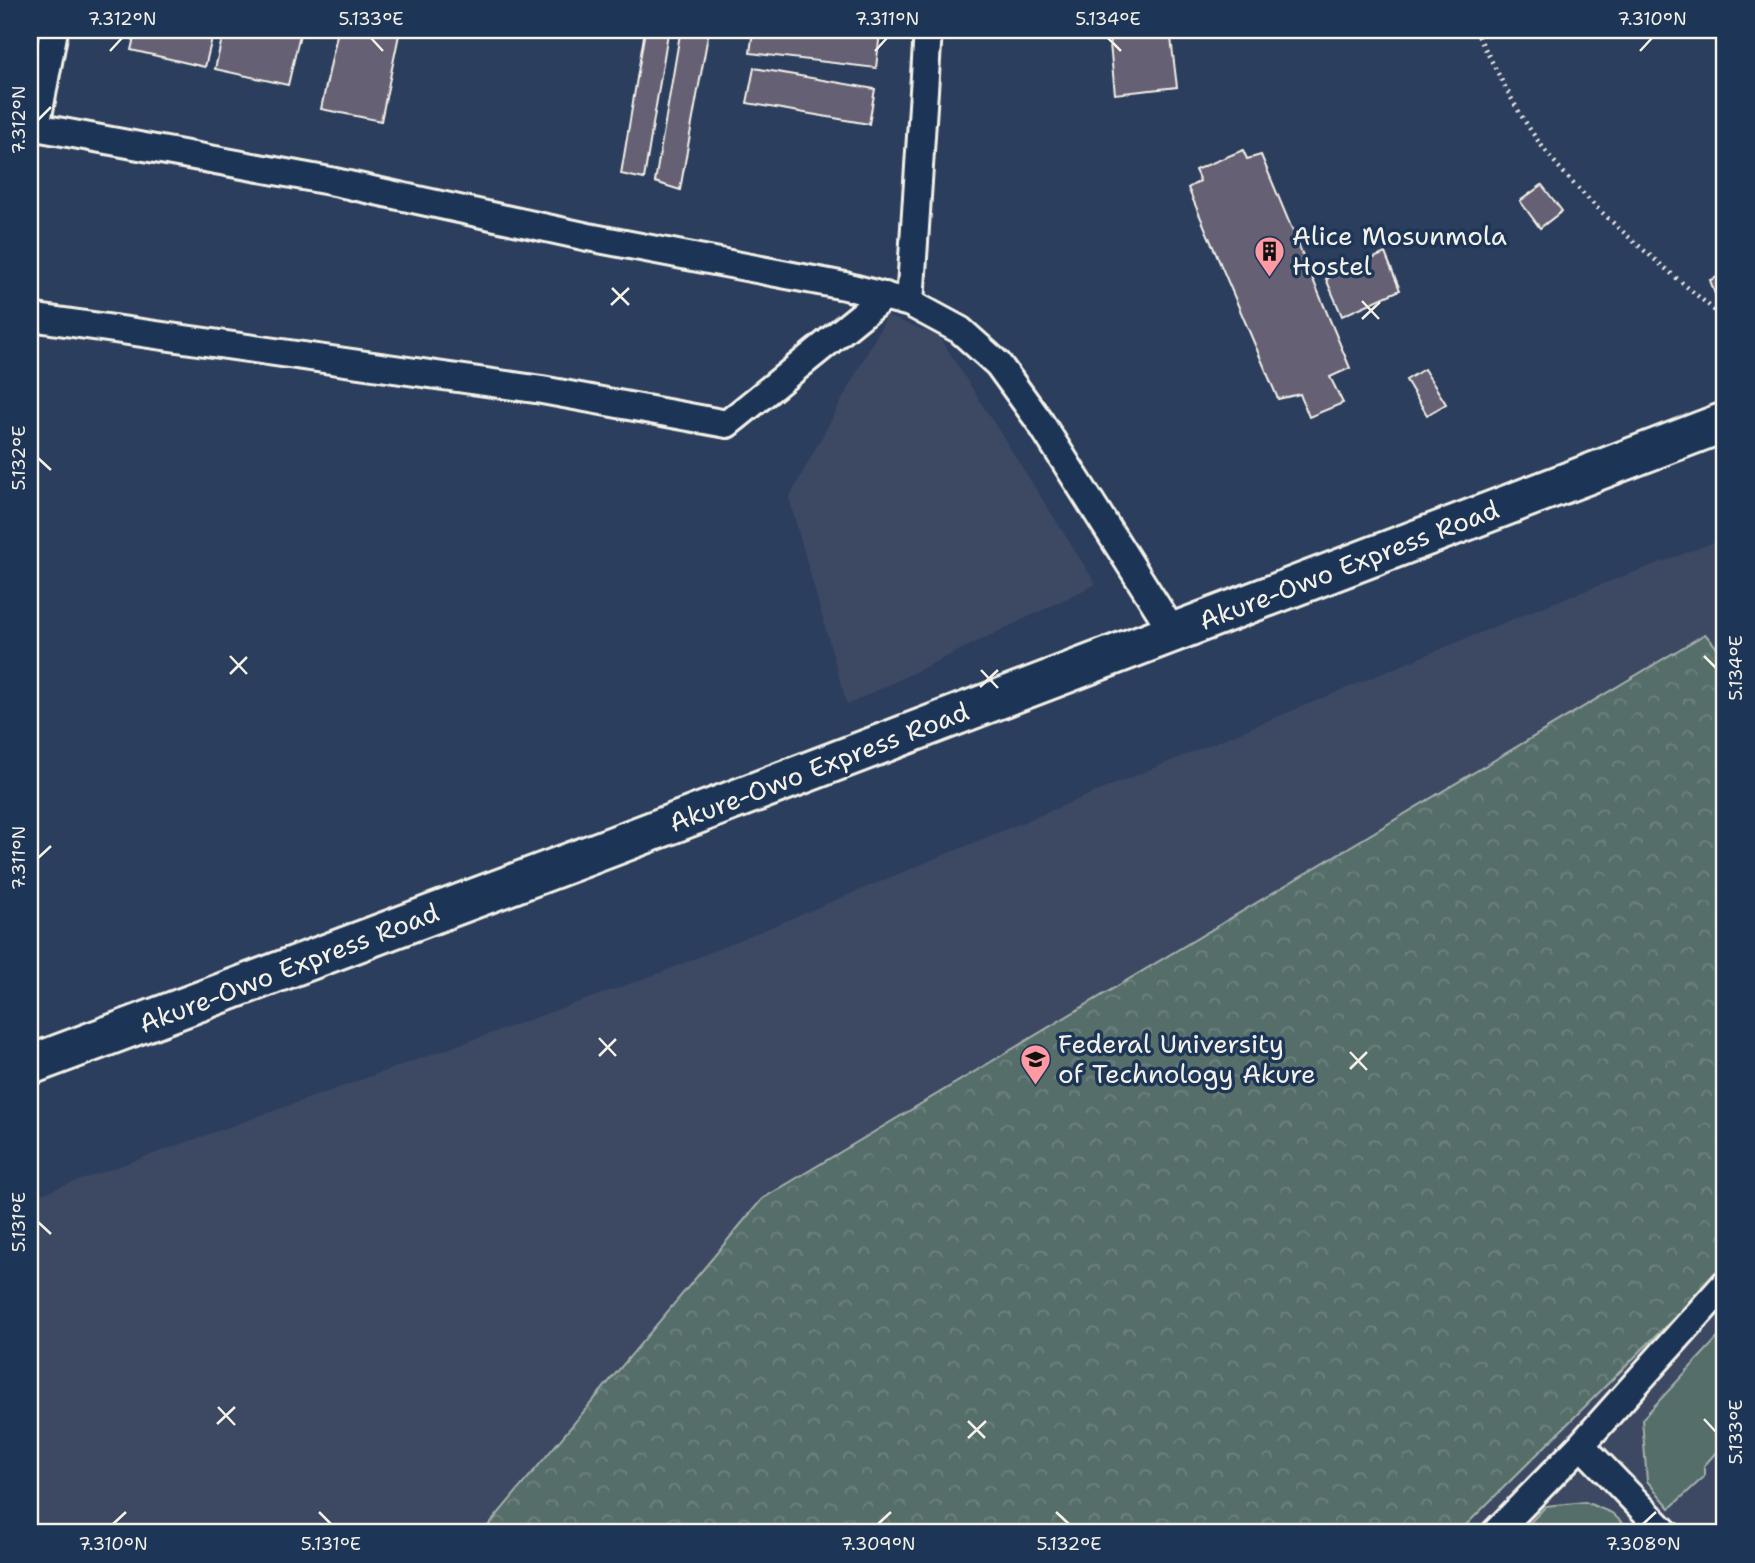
<svg xmlns="http://www.w3.org/2000/svg" width="1755" height="1563" font-family="'Shantell Sans',sans-serif">
<style>
.built{fill:#3d4864}
.green{fill:#566e6b;stroke:#a5b0aa;stroke-width:2}
.forest{fill:url(#forest-crowns);stroke:#a5b0aa;stroke-width:2}
.building{fill:#666174;stroke:#f4f1e8;stroke-width:2}
.lines{fill:none;stroke-linecap:round;stroke-linejoin:round}
.minor-casing{stroke:#f4f1e8;stroke-width:32}
.trunk-casing{stroke:#f4f1e8;stroke-width:44}
.path{stroke:#f4f1e8;stroke-width:4.5;stroke-dasharray:2 5;stroke-linecap:butt}
.minor{stroke:#1d3557;stroke-width:26}
.trunk{stroke:#1d3557;stroke-width:38}
.ticks{fill:none;stroke:#f4f1e8;stroke-width:2.5}
.labels{text-anchor:middle;stroke-width:7;stroke-linejoin:round;paint-order:stroke}
.poi-label{font-size:26px;fill:#f4f1e8;stroke:#1d3557;text-anchor:start}
.street-label{font-size:26px;fill:#f4f1e8;stroke:#1d3557}
.neatline{fill:none;stroke:#f4f1e8;stroke-width:2.5}
.ticks-label{font-size:18px;text-anchor:middle;fill:#f4f1e8}
</style>
<defs>
<pattern id="forest-crowns" width="20" height="18" patternUnits="userSpaceOnUse" patternTransform="scale(1.75)"><rect width="20" height="18" fill="#566e6b"/><path d="M2 6a3 3 0 1 1 6 0M12 15a3 3 0 1 1 6 0" fill="none" stroke="#6f8380"/></pattern>
</defs>
<rect width="100%" height="100%" fill="#2c3e5d"/>
<filter id="ink" filterUnits="userSpaceOnUse"><feTurbulence type="fractalNoise" baseFrequency=".0143" numOctaves="2"/><feDisplacementMap in="SourceGraphic" scale="14" xChannelSelector="R" yChannelSelector="G"/><feConvolveMatrix kernelMatrix="1 2 1 2 8 2 1 2 1" color-interpolation-filters="sRGB"/></filter>
<g filter="url(#ink)">
<path class="built" d="M887,316l52,20 157,248 -249,121 -58,-207z
M1725,538v995h-1695v-335l630,-225 877,-364z"/>
<path class="green" d="M1725,1330v112l-21,24v11l-34,31 -23,-27 -5,-62z
M1585,1502l27,11 21,20h-113l26,-27z"/>
<path class="forest" d="M1705,634l20,23v490l-7,7 7,7v106l-267,266h-976l280,-334z"/>
<path class="building" d="M136,30h78l-9,37 -74,-17z
M224,30h77l-13,55 -73,-16z
M338,30h62l-19,91 -60,-12z
M645,30h64l-29,160 -25,-8 25,-148 -12,-1 -24,146 -23,-5z
M753,30l127,2 -4,36 -126,-15z
M988,30h101l-1,5z
M1149,30h21l7,57 -62,7 -6,-60z
M754,68l121,21 -6,35 -122,-21z
M1243,150l4,9 14,-4 89,213 -20,9 13,26 -34,14 -9,-23 -22,5 -90,-211 12,-7 -5,-11z
M1542,185l20,26 -22,17 -20,-27z
M1385,253l15,37 -58,26 -16,-37z
M1725,274v28l-6,3 -9,-25z
M1424,369l22,35 -19,11 -21,-35z"/>
<g class="lines">
<defs>
<path id="minor" d="M30,126l300,55 258,56 257,49 65,17 50,27 38,34 42,58 133,210
M36,127l18,-97
M910,303l18,-273
M30,317l512,73 185,34 158,-128
M1581,1445l85,88
M1495,1533l86,-88 144,-161"/>
<path id="trunk" d="M30,1065l552,-207 1143,-436"/>
</defs>
<use href="#minor" class="minor-casing"/>
<use href="#trunk" class="trunk-casing"/>
<path class="path" d="M1475,30c20,36 37,74 61,108 48,67 116,118 178,172l11,6"/>
<use href="#minor" class="minor"/>
<use href="#trunk" class="trunk"/>
</g>
</g>
<path class="ticks" d="M371,38l12,13M1108,38l13,13M110,51l12,-13M875,51l12,-13M1640,51l12,-13M38,120l13,-13M612,288l17,17M1362,301l17,18M611,305l18,-17M1362,319l18,-17M38,458l13,12M230,656l17,18M1704,656l12,12M981,670l17,18M230,674l17,-17M980,687l18,-17M38,858l13,-12M599,1038l17,18M1350,1052l17,18M599,1056l17,-17M1350,1069l17,-17M38,1222l13,12M218,1407l17,18M1704,1419l12,13M968,1421l17,17M217,1424l18,-17M968,1438l18,-17M319,1512l12,12M1056,1512l13,12M113,1524l13,-12M878,1524l13,-12M1643,1524l13,-12"/>
<defs>
<symbol id="building-pin" viewBox="-11 -11 22 30"><path d="M0 17L-7.5 6A9.5 9.5 0 1 1 7.5 6Z" fill="#ff9aa2" stroke="#1d3557"/><path d="M-4-6H4V6H1V3H-1V6H-4ZM-2.5-4.3h1.7v1.8h-1.7ZM.8-4.3h1.7v1.8H.8ZM-2.5-1h1.7V.8h-1.7ZM.8-1h1.7V.8H.8Z" fill="#111"/></symbol>
<symbol id="university-pin" viewBox="-11 -11 22 30"><path d="M0 17L-7.5 6A9.5 9.5 0 1 1 7.5 6Z" fill="#ff9aa2" stroke="#1d3557"/><path d="M0-5L7-2L0 1L-7-2ZM-4 1L0 2.5L4 1V4Q0 6-4 4Z" fill="#111"/></symbol>
</defs>
<g fill-rule="evenodd">
<use href="#building-pin" x="1252" y="234" width="35" height="47"/>
<use href="#university-pin" x="1018" y="1042" width="35" height="47"/>
</g>
<g class="labels">
<g class="poi-label">
<text x="1292" y="245">Alice Mosunmola<tspan x="1292" dy="30">Hostel</tspan></text>
<text x="1058" y="1053">Federal University<tspan x="1058" dy="30">of Technology Akure</tspan></text>
</g>
<g class="street-label">
<text transform="translate(1349 565) rotate(-21)" y="9">Akure-Owo Express Road</text>
<text transform="translate(819 767) rotate(-21)" y="9">Akure-Owo Express Road</text>
<text transform="translate(289 968) rotate(-21)" y="9">Akure-Owo Express Road</text>
</g>
</g>
<rect width="1755" height="1563" fill="none" stroke="#1d3557" stroke-width="77"/>
<rect x="38" y="38" width="1678" height="1486" class="neatline"/>
<g class="ticks-label">
<text x="122" y="25">7.312°N</text>
<text x="371" y="25">5.133°E</text>
<text x="887" y="25">7.311°N</text>
<text x="1108" y="25">5.134°E</text>
<text x="1652" y="25">7.310°N</text>
<text transform="translate(19 120) rotate(-90)" y="6">7.312°N</text>
<text transform="translate(19 458) rotate(-90)" y="6">5.132°E</text>
<text transform="translate(1736 668) rotate(-90)" y="6">5.134°E</text>
<text transform="translate(19 858) rotate(-90)" y="6">7.311°N</text>
<text transform="translate(19 1222) rotate(-90)" y="6">5.131°E</text>
<text transform="translate(1736 1432) rotate(-90)" y="6">5.133°E</text>
<text x="113" y="1550">7.310°N</text>
<text x="331" y="1550">5.131°E</text>
<text x="878" y="1550">7.309°N</text>
<text x="1069" y="1550">5.132°E</text>
<text x="1643" y="1550">7.308°N</text>
</g>
</svg>
